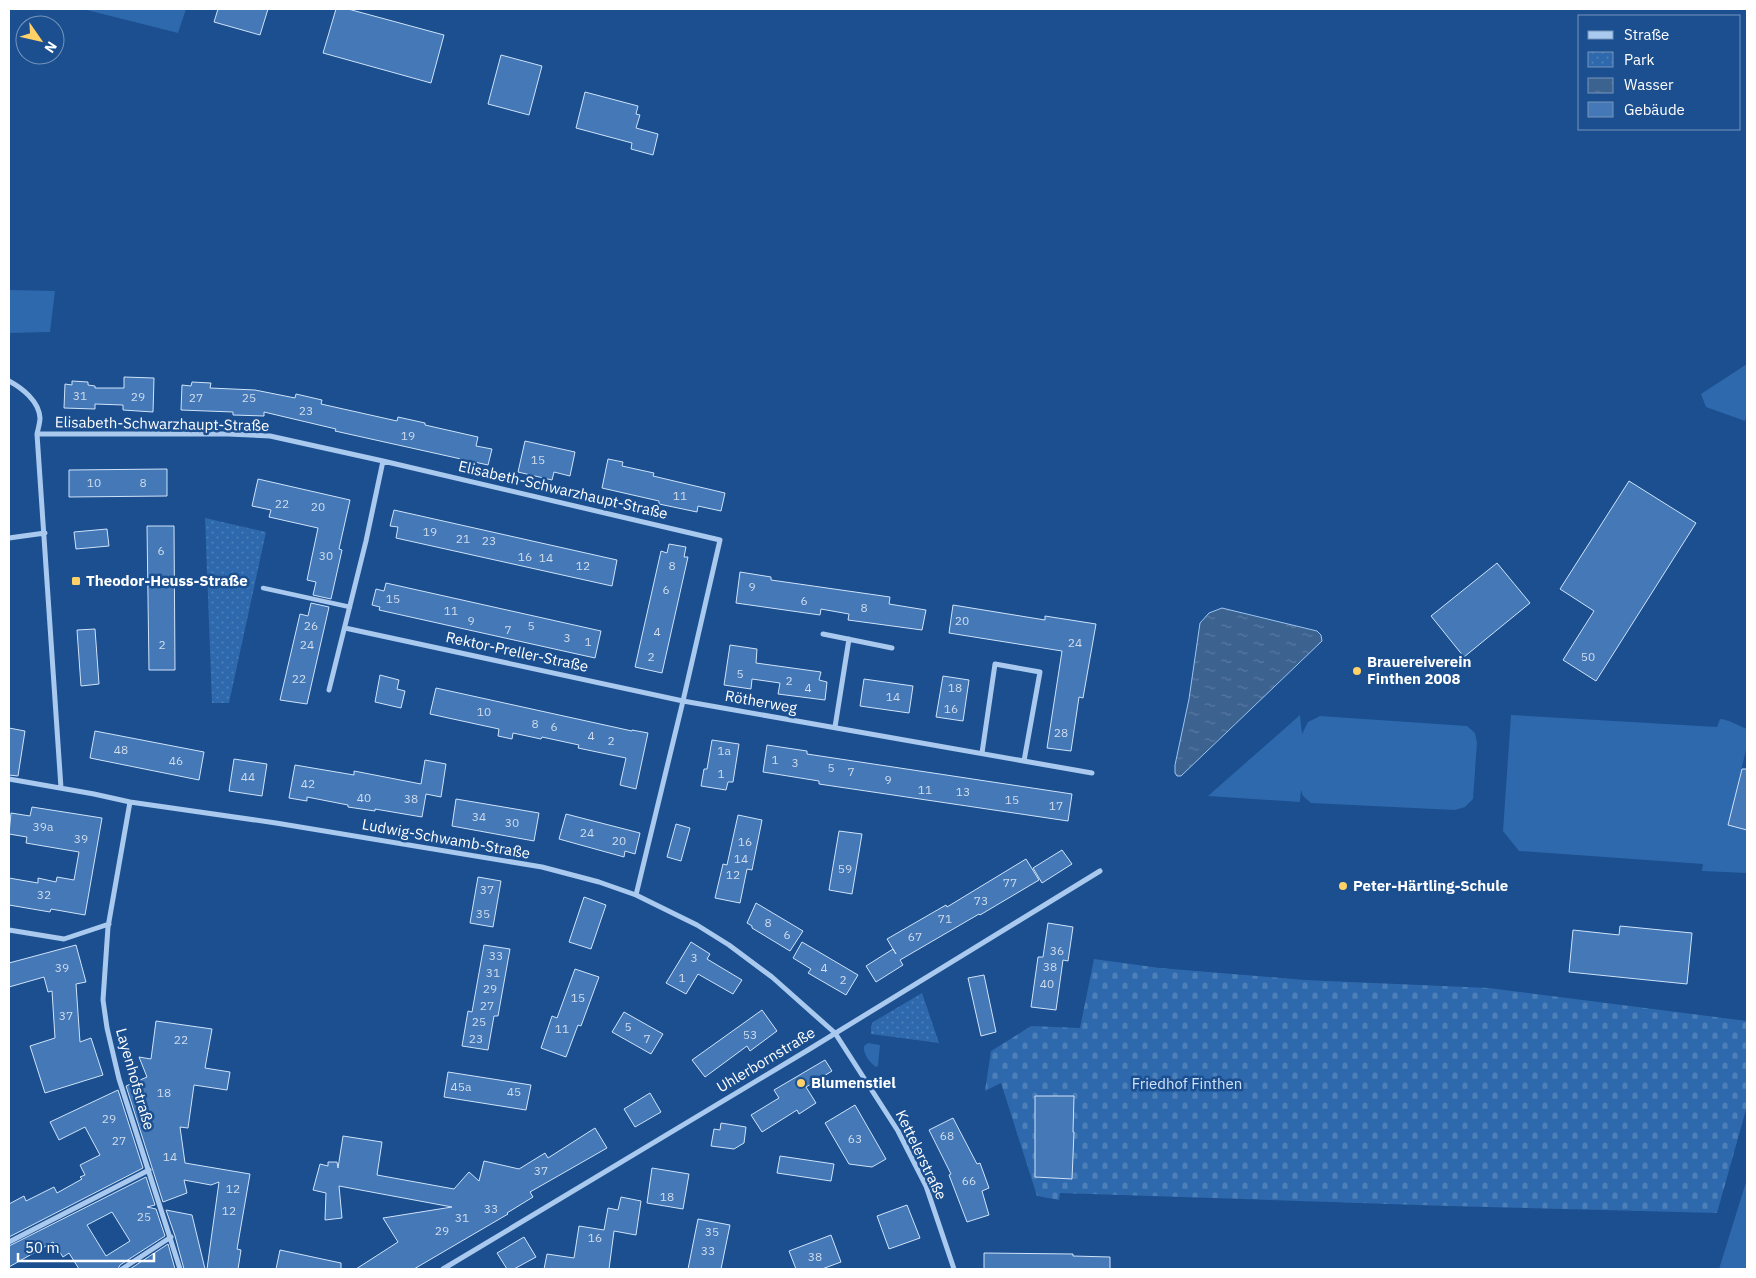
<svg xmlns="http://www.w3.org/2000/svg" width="1756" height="1278" font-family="'IBM Plex Sans',sans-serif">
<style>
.grass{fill:#2e69ad}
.cemetery{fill:url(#cemetery-stones)}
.park{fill:url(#park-dots)}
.water{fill:url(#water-ripples);stroke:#9cc4f0}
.building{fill:#4478b7;stroke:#cfe3fa;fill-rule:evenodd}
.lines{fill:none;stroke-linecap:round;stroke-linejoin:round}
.pedestrian{stroke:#a9c9ee;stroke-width:4.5}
.minor{stroke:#a9c9ee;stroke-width:5}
.poi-dot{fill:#ffd166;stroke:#1b4f8f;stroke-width:2}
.labels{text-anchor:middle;stroke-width:5;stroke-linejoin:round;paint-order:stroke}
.number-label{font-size:12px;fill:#d0dded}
.street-label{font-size:15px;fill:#fff;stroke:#1b4f8f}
.poi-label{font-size:15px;font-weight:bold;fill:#fff;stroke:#1b4f8f;text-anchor:start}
.park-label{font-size:15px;fill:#cfe3fa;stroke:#1b4f8f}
</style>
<defs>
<pattern id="cemetery-stones" width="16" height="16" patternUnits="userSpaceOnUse" patternTransform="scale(1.25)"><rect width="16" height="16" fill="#2e69ad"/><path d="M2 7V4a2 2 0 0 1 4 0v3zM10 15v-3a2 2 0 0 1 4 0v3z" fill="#4d80b9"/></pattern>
<pattern id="park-dots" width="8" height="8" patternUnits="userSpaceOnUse" patternTransform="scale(1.25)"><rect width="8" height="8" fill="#2e69ad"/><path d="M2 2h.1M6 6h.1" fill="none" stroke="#4d80b9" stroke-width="1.8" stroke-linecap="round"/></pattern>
<pattern id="water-ripples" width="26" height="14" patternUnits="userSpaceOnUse" patternTransform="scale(1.25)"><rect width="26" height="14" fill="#3c6290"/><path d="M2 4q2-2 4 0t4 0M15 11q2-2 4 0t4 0" fill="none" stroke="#597aa1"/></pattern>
</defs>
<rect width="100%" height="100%" fill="#1b4f8f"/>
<path class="grass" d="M83,9h103l-8,24z
M9,290l46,1 -5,41 -41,1z
M1747,364v49l-2,8 -39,-14 -5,-13z
M1300,715l2,19 6,-12 12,-6 147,10 8,7 2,10 -4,56 -8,8 -10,3 -144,-7 -8,-7 -2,-6 -1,12 -92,-6z
M1511,715l206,12 3,-8c10,1 17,6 27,10v17l-19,79 19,4v44l-45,-2 1,-7 -184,-13 -16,-20z
M868,1043l12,2 -2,21 -2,1c-7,-5 -13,-13 -12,-21z
M1747,1179v90h-28z"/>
<path class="cemetery" d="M1094,959l66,9 145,12 184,8 258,33v85l-30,107 -268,-7 -389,-13 -1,7 -22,-4 -36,-113 -16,8 6,-40 40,-25 49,2z"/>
<path class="park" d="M205,518l61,14 -37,171h-17z
M922,993l17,50 -68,-9v-8l2,-4z"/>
<path class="water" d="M1222,608l95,23 4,4 1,6 -141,135h-4l-2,-3v-8l14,-66 11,-76 9,-10z"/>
<path class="building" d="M218,9h50l-8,26 -46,-13z
M336,9h12l96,26 -13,48 -108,-30z
M501,55l41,11 -13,49 -41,-11z
M585,92l53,14 -2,8 4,1 -4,13 22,6 -5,21 -22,-6 1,-6 -56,-15z
M124,377l30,1 -1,34 -30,-2v-5l-28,-1v5l-31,-1 1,-24 7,1v-4l16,1v3l7,1v2h29z
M192,382l19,1 -1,5 45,2 40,8 1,-4 26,6 -1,4 76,17 1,-4 27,6v2l53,12 -2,9 16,3 -4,16 -153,-34 1,-2 -72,-17v4l-31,-1v-3l-52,-2 1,-25 9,1z
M525,441l50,11 -5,24 -16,-4 -2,8 -34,-8z
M608,459l15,3 -1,4 32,7 -1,3 72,17 -4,18 -23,-5 -1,6 -38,-8v-3l-57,-13z
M167,469v27l-98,1v-27z
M258,479l92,21 -11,49 3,1 -11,49 -18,-4 3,-13 -9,-2 11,-52 -49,-11 2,-7 -19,-4z
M1629,481l67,42 -100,158 -33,-21 31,-49 -34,-22z
M394,510l223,50 -5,26 -216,-48 2,-11 -8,-1z
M147,526h27l1,144h-26z
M107,529l2,17 -33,3 -2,-17z
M669,544l17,3 -2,10h4l-26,116 -27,-6 26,-116 6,2z
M1497,563l33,40 -66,54 -33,-41z
M740,572l31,5v3l119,17 -1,7 37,6 -4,20 -74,-10 1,-6 -28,-5 -1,6 -84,-12z
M386,583l215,48 -6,27 -216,-48 1,-3 -8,-2 4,-16 8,2z
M311,603l18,4 -22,97 -27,-4 20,-86 8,2z
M953,605l92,15v-4l51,8 -13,74 -4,-1 -8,54 -24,-3 15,-97 -113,-18z
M95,629l4,55 -18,2 -4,-56z
M730,645l27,4 -1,14 65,9 -2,8 8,2 -2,18 -47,-6 2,-11 -28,-4 -1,10 -27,-4z
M380,675l19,5 -2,9 8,2 -4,17 -26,-6z
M943,676l26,4 -6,41 -27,-4z
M864,679l49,7 -4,27 -49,-7z
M436,688l196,43v-1l16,3 -12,56 -16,-4 6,-27 -48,-10 1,-3 -37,-8 -1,2 -28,-6 -1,6 -14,-3 1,-7 -69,-15z
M9,728l16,3 -7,45 -9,-1z
M95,731l109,21 -5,28 -109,-22z
M712,740l27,4 -6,38h-5l-2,8 -25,-4 3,-17h3z
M767,745l40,6v3l265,40 -4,27 -249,-37v-3l-56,-9z
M234,759l33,5 -5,32 -33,-5z
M425,760l21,4 -5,33 -15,-3 -4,23 -47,-8v2l-27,-4v-2l-41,-8v4l-18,-3 6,-33 59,10v-4l67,13z
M1742,769h5v61l-19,-5z
M456,799l83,14 -5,28 -82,-15z
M32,807l70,11 -17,97 -34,-6 -1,3 -41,-7v-27l29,5v-5l18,4 1,-5 17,3 5,-28 -53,-9 1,-6 -18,-3 2,-21 19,3z
M566,814l74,19 -5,21 -10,-3 -1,6 -65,-18z
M738,815l24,5 -10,50 -5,-1 -7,34 -25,-5 8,-34 4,1z
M676,824l14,4 -9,33 -14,-4z
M839,831l23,3 -10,60 -23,-4z
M1062,850l10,14 -30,19 -9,-15z
M1026,859l13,21 -59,35 -1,-1 -79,46 3,5 -27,17 -10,-16 27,-17 3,5 -9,-15 59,-34 1,2z
M478,877l23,4 -8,46 -23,-4z
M584,897l22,8 -15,44 -22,-7z
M756,903l47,28 -13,20 -38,-23v-2l-5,-3z
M1048,923l25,4 -5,34 -5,-1 -7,50 -25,-3 7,-50h5z
M1620,926l72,7 -5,51 -118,-12 4,-42 46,5z
M691,942l19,12 -3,5 35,21 -9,14 -35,-20 -12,20 -20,-11z
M802,942l56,33 -12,20 -38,-22 3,-4 -18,-11z
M76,945l10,37 -10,2 4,58 11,-4 12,37 -58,18 -15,-47 25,-8 -3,-47 -4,1 -4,-15 -35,10v-24z
M484,945l26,4 -12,67h-4l-6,34 -26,-4 6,-35 4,1z
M575,969l24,8 -18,49 -3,-1 -12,32 -25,-9 11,-32 5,2z
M984,975l12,57 -15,4 -13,-58z
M762,1010l15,21 -27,20 -3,-5 -42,31 -13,-17z
M624,1012l39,22 -12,20 -39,-22z
M156,1021l56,8 -7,39 25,4 -3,18 -33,-5 -6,43 -8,-1 5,36 65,11 -13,75 4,1 -3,19h-31l12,-87 -8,3 -27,-5 3,13 -24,9 -37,-116 21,-9 -8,-20 12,2z
M825,1060l7,11 -26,16 10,16 -17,11 -2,-4 -35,22 -11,-17 28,-17 -5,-8z
M448,1072l83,13 -5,25 -82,-13z
M118,1090l25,78 -134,69v-33l15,-8 2,5 28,-14 3,6 25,-14 -2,-2 5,-2 -5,-10 20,-10 -15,-28 -26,13 -9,-18z
M650,1093l11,19 -26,15 -11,-18z
M1035,1096h39l-1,36h1l-2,47 -37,-2z
M855,1105l31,54 -14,8 -23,-3 -24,-41z
M953,1118l24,46 3,-1 9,25 -7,3 7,24 -22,7 -18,-47 2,-1 -22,-44z
M721,1123l25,4 -2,16 -10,6 -23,-3 3,-17 6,1z
M595,1128l12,20 -77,44 3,5 -26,16 1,1 -94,55h-58l42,-27 -15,-24 69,-11 -113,-21 3,32 -17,2 1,-27 -13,-3 7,-26 8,2v-4h9l1,6 5,-32 39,6 -5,33 77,14 15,-17 10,9 5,-20 35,8 26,-16 3,5z
M780,1156l54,8 -3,17 -54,-8z
M652,1168l37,6 -6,35 -36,-6z
M146,1177l9,28 -8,2 9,2 9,27 -45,29 -2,4h-39l-10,-16 -6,4 -10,-15 -44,25v-21zM112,1212l18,29 -24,15 -19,-31z
M621,1197l20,4 -5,34 -22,-4 -5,38h-65l3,-15 27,4 5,-32 25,4 4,-22 10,2z
M907,1205l13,33 -31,11 -12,-33z
M166,1210l26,5 13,54h-21l-9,-33z
M698,1219l32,6 -9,44h-33z
M831,1235l10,27 -19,7h-26l-7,-18z
M524,1237l12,20 -22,12h-7l-10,-16z
M168,1244l7,25h-45z
M280,1250l61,13v6h-65z
M984,1253l89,1v2l37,1v12h-126z"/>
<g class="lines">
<path class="pedestrian" d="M263,588l87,19"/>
<path class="minor" d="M9,381c13,7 30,20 31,37 0,5 -2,11 -3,16l24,354
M37,434h191l42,2 113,25 337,79 -37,161 -47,194
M9,538l36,-5
M345,628l338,73 409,72
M823,634l69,14
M329,690l37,-149 17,-80
M835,727l14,-88
M982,753l13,-89 45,8 -16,89
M9,779l85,15 36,8 146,21 266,44 57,15 37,13 61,30 32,20 43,32 63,56 63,98 28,55 28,83
M130,802l-22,125 -5,73 4,28 12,51 61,190
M9,930l55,9 45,-15
M9,1242l140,-72
M122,1269l49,-32
M443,1269l365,-219 292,-179"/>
</g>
<g class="poi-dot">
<rect x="71" y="576" width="10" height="10" rx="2.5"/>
<circle cx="1357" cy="671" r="5"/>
<circle cx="1343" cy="886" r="5"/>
<circle cx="801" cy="1083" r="5"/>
</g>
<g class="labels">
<g class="number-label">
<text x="80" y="400">31</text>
<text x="138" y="401">29</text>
<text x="196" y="402">27</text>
<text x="249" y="402">25</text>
<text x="306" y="415">23</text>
<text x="408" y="440">19</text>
<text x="538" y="464">15</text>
<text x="94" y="487">10</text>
<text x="143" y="487">8</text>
<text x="680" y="500">11</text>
<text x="282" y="508">22</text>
<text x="318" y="511">20</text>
<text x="430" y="536">19</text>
<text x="463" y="543">21</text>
<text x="489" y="545">23</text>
<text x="161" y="555">6</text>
<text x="326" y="560">30</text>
<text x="525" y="561">16</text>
<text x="546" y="562">14</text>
<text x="583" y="570">12</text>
<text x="672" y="570">8</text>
<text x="752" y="591">9</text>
<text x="666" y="594">6</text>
<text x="393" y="603">15</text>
<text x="804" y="605">6</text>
<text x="864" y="612">8</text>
<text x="451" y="615">11</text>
<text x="471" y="625">9</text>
<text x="962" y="625">20</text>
<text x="311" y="630">26</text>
<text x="531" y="630">5</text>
<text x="508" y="634">7</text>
<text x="657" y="636">4</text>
<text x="567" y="642">3</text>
<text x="588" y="646">1</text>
<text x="1075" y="647">24</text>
<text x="162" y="649">2</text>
<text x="307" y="649">24</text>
<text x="651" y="661">2</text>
<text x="1588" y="661">50</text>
<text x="740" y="678">5</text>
<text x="299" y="683">22</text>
<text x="789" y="685">2</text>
<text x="808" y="692">4</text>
<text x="955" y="692">18</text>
<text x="893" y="701">14</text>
<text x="951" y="713">16</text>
<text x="484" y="716">10</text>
<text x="535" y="728">8</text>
<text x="554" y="731">6</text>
<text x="1061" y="737">28</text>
<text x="591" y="740">4</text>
<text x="611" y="745">2</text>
<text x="121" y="754">48</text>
<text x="724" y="755">1a</text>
<text x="775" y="764">1</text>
<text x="176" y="765">46</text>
<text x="795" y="767">3</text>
<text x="831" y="772">5</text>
<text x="851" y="776">7</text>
<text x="721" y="778">1</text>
<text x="248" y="781">44</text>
<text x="888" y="784">9</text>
<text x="308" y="788">42</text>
<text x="925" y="794">11</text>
<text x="963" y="796">13</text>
<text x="364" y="802">40</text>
<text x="411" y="803">38</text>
<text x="1012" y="804">15</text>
<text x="1056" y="810">17</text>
<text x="479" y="821">34</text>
<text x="512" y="827">30</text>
<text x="43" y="831">39a</text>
<text x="587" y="837">24</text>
<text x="81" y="843">39</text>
<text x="619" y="845">20</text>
<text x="745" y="846">16</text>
<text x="741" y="863">14</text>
<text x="845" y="873">59</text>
<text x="733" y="879">12</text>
<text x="1010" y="887">77</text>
<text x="487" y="894">37</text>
<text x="44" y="899">32</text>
<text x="981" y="905">73</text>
<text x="483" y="918">35</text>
<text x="945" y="923">71</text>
<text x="768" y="927">8</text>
<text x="787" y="939">6</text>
<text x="915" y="941">67</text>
<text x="1057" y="955">36</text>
<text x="496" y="960">33</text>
<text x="694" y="962">3</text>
<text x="1050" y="971">38</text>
<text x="62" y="972">39</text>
<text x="824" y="972">4</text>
<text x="493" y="977">31</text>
<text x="682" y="982">1</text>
<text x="843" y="984">2</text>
<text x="1047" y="988">40</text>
<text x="490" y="993">29</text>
<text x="578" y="1002">15</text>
<text x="487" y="1010">27</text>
<text x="66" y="1020">37</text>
<text x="479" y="1026">25</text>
<text x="628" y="1031">5</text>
<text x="562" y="1033">11</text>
<text x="750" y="1039">53</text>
<text x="476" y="1043">23</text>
<text x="647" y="1043">7</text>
<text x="181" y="1044">22</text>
<text x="461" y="1091">45a</text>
<text x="514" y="1096">45</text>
<text x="164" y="1097">18</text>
<text x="109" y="1123">29</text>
<text x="947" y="1140">68</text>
<text x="855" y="1143">63</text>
<text x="119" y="1145">27</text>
<text x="170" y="1161">14</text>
<text x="541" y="1175">37</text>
<text x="969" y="1185">66</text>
<text x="233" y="1193">12</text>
<text x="667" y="1201">18</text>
<text x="491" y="1213">33</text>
<text x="229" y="1215">12</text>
<text x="144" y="1221">25</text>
<text x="462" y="1222">31</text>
<text x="442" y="1235">29</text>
<text x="712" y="1236">35</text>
<text x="595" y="1242">16</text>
<text x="708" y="1255">33</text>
<text x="815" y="1261">38</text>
</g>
<g class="street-label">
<text transform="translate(162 424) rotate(1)" y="5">Elisabeth-Schwarzhaupt-Straße</text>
<text transform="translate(563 490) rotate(13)" y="5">Elisabeth-Schwarzhaupt-Straße</text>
<text transform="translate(517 652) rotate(12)" y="5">Rektor-Preller-Straße</text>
<text transform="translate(761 702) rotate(10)" y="5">Rötherweg</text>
<text transform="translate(446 839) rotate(10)" y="5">Ludwig-Schwamb-Straße</text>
<text transform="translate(766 1060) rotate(-31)" y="5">Uhlerbornstraße</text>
<text transform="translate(135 1079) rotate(74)" y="5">Layenhofstraße</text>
<text transform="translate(921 1155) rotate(64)" y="5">Kettelerstraße</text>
</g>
<g class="poi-label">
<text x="86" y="586">Theodor-Heuss-Straße</text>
<text x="1367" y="667">Brauereiverein<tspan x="1367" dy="17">Finthen 2008</tspan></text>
<text x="1353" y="891">Peter-Härtling-Schule</text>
<text x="811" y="1088">Blumenstiel</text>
</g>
<g class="park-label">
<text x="1187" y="1089">Friedhof Finthen</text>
</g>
</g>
<rect width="1756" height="1278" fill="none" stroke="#ffffff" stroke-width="20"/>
<rect x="1578" y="15" width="162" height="115" fill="#1b4f8f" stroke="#7695bc"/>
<rect x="1588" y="31" width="25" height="8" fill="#a9c9ee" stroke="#7695bc"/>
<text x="1624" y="40" font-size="15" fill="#ffffff">Straße</text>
<rect x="1588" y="52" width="25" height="15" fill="url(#park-dots)" stroke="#7695bc"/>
<text x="1624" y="65" font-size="15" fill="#ffffff">Park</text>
<rect x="1588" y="78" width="25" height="15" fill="url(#water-ripples)" stroke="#7695bc"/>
<text x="1624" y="90" font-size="15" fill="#ffffff">Wasser</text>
<rect x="1588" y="102" width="25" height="15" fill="#4478b7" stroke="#7695bc"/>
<text x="1624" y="115" font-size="15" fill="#ffffff">Gebäude</text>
<g transform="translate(40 40) rotate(124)"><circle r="24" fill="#1b4f8f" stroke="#7695bc"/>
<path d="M0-4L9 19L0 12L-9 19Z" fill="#ffd166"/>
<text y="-8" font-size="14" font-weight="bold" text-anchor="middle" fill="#ffffff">N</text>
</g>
<path d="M18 1253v8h136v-8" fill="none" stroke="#ffffff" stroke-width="2.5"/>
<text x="25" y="1253" font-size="15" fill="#ffffff" stroke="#1b4f8f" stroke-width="4" paint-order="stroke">50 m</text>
</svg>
